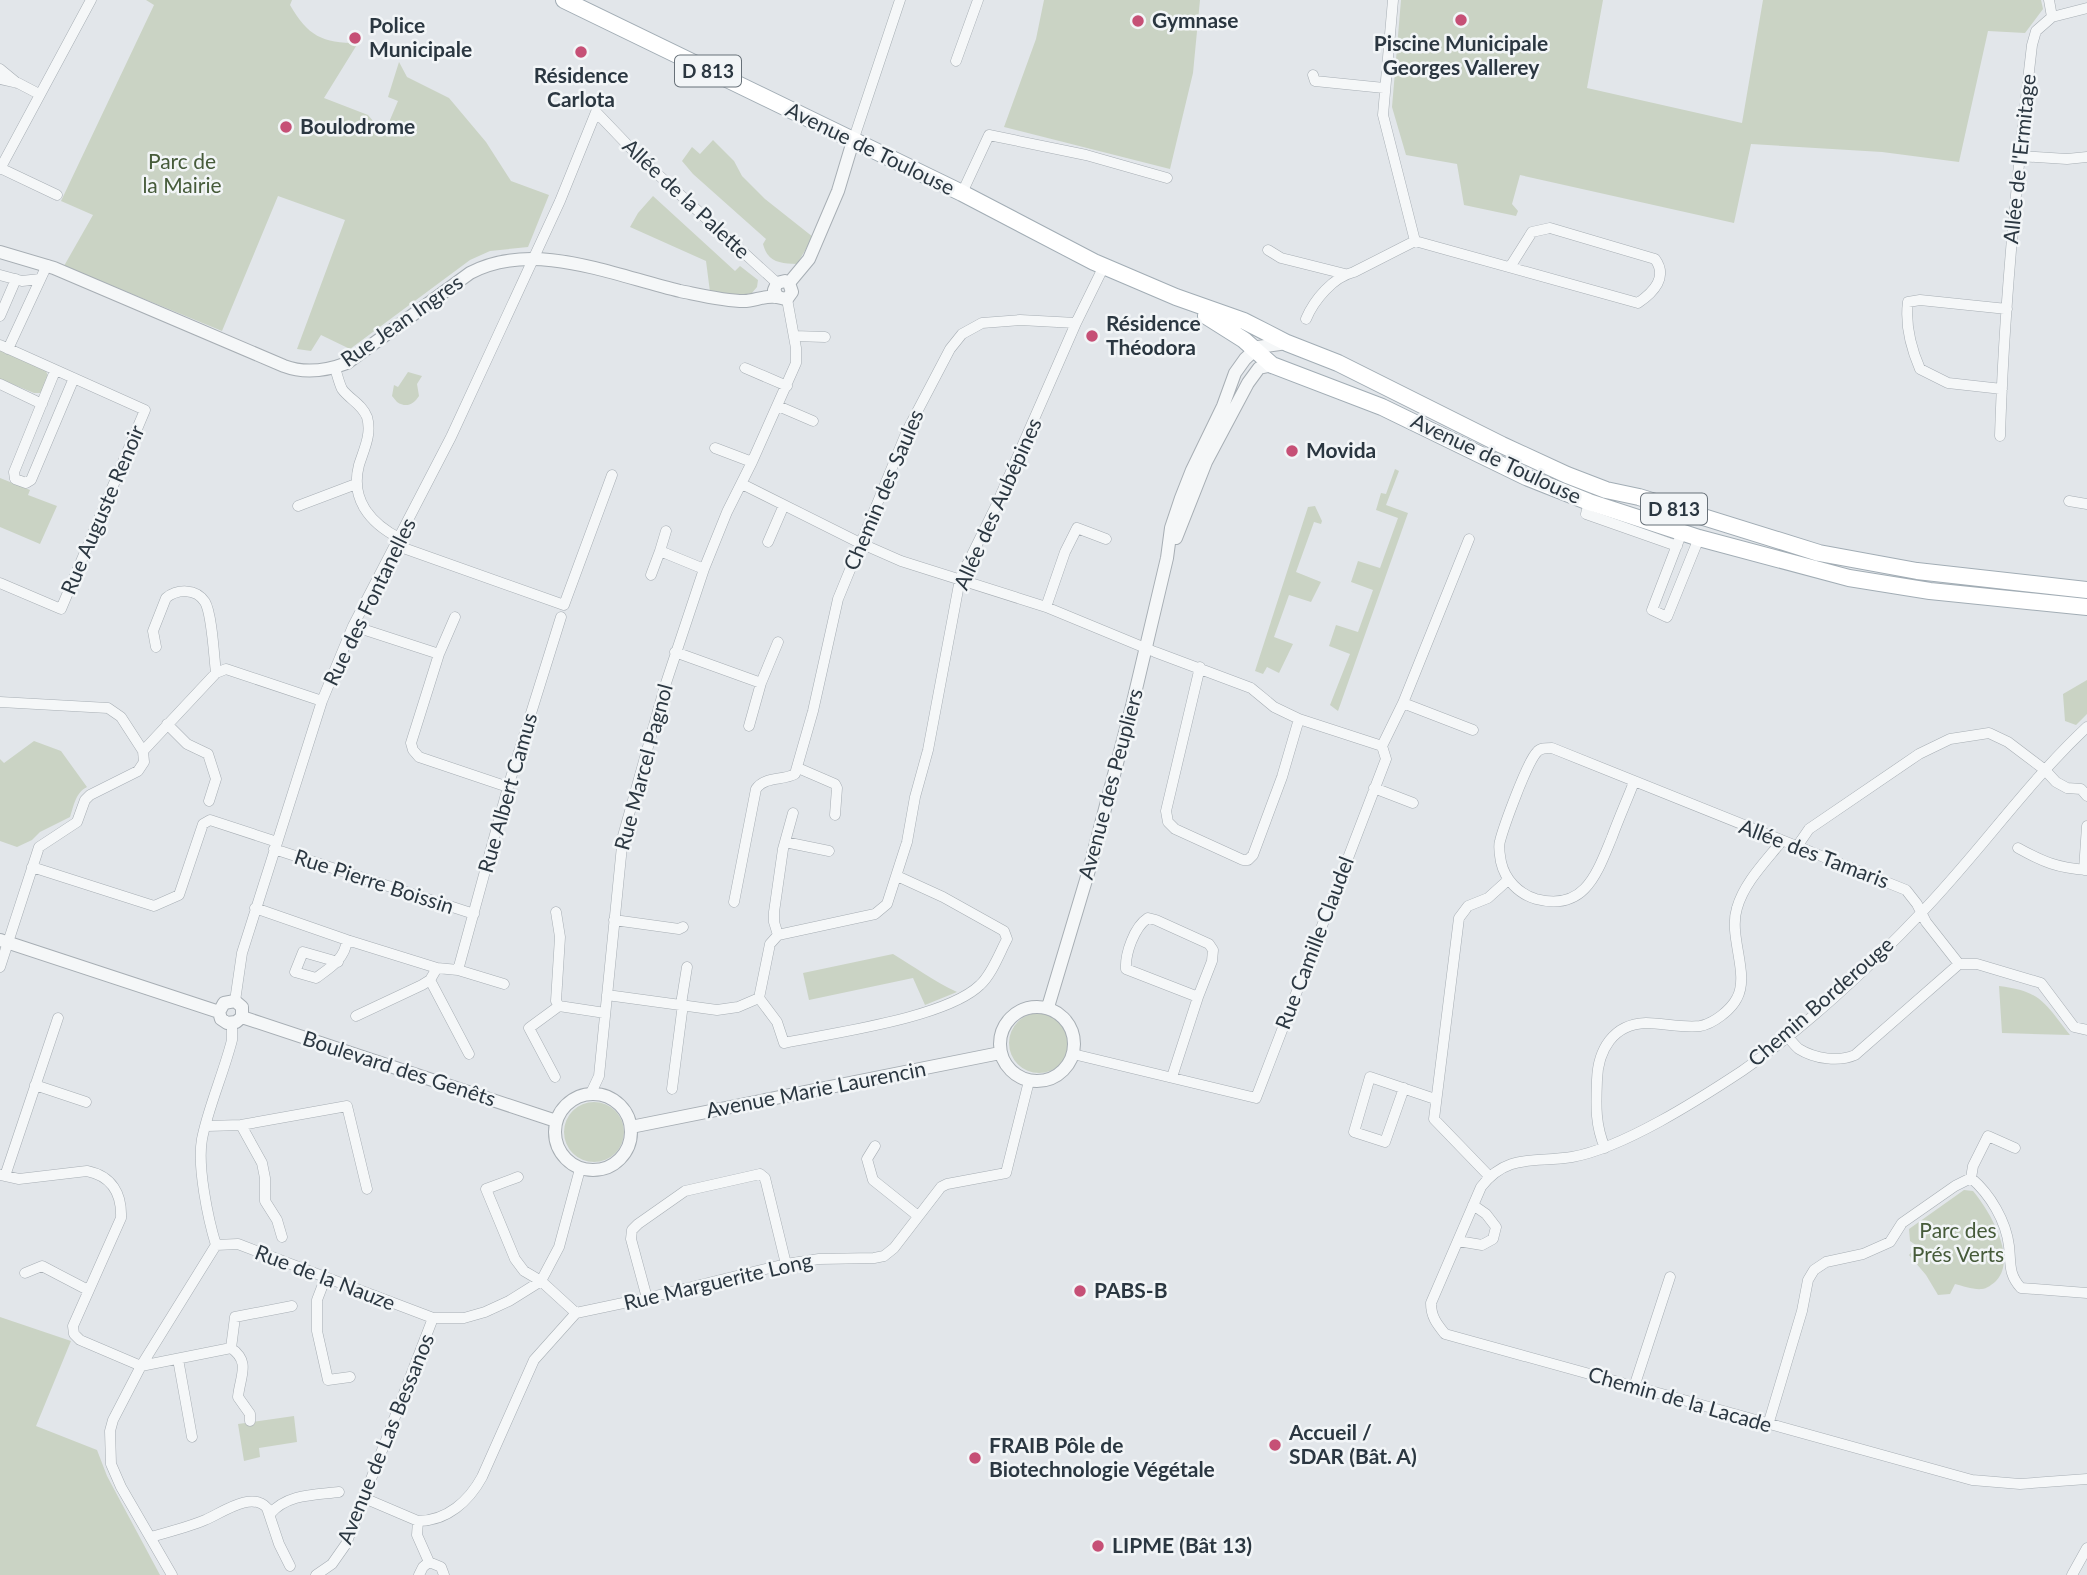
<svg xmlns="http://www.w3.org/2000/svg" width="2087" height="1575" font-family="Lato,sans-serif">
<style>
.green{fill:#cad3c4}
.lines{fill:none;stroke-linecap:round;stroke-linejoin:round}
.minor-casing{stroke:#a7aeb4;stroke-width:11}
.tertiary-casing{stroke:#a7aeb4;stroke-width:14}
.primary-casing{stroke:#a2adb5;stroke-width:18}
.minor{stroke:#f5f7f8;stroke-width:10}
.tertiary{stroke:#f5f7f8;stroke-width:12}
.primary{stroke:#fff;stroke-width:16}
.poi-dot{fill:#c65076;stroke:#f2f5f7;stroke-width:2.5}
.labels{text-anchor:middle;stroke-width:5;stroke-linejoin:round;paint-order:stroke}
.shield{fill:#f2f5f7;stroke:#677078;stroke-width:2}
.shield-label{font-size:19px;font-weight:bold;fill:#2b3741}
.poi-label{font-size:21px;font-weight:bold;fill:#2b3741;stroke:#f2f5f7;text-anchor:start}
.street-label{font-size:21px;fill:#2b3741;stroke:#f2f5f7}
.park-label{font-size:21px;fill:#465b3a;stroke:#f2f5f7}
</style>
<rect width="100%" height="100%" fill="#e2e6ea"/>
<path class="green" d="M146,0h146l-2,5c18,31 32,38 68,38l-34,55 44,17 16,19 14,-33 -10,-4 11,-35 8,15 42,21 37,44 25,39 38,14 -21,52 -38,4 -20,9 -120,89 -29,-14 -10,16 -14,-2 48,-129 -67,-24 -56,135 -158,-65 29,-51 -32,-14 93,-196z
M1044,0h156l-7,73 -23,96 -166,-42 32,-88z
M1401,0h202l-16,88 155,35 21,-123h278l2,9 -18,24 -37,-2 -29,131 -77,-10 -131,-8 -17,79 -214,-48 -8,29 6,7 -2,5 -52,-11 -7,-41 -51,-9 -14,-48z
M713,140l21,21 8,15 23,23 48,38 -16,27c-17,-1 -29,-1 -34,-20l3,-5 -73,-65 -11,-13 10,-14 8,7z
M653,196l82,75 5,-5 18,14 -1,7 -6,7 -19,2 -22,-4 -4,-31 -76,-34 8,-14z
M0,350l46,21 2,5 -4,13 -4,4h-6l-34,-14z
M408,372l14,4 -5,8 2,12c-6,9 -13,12 -22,6l-5,-6 2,-11 4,2z
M1395,469l4,2 -13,34 22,8 -70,198 -8,-6 20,-51 -21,-8 7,-21 22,7 15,-42 -22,-8 7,-21 22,7 18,-50 -22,-8 5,-17 5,1z
M0,478l30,12 -2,5 29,11 -17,38 -40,-17z
M1315,506l7,15 -1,3 -7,-2 -18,50 25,10 -10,20 -22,-7 -15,42 19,7 -14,29 -12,-6 -4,7 -8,-3 53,-164z
M2087,680v34l-11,11 -11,-4 -2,-27z
M34,741l27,10 26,36c-12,6 -13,19 -17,30l-30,15 -8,8 -15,7 -17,-6v-82l4,4z
M893,954c22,13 40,27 64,38l-32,13 -12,-27 -104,22 -6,-27z
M1999,986c43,5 46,18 71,49l-68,-2z
M1009 1043a30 30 0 1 1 60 0a30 30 0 1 1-60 0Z
M564 1132a30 30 0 1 1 60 0a30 30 0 1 1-60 0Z
M1964,1190l9,1c16,19 45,67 23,90 -3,3 -10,8 -14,8 -8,1 -19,-3 -27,-5l-5,10 -12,1 -12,-20 -17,-20 8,-9 -7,-5 -1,-12z
M0,1317l71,24 -35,85 61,24 10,26 53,99h-160z
M294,1416l3,26 -38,6 1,9 -16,4 -6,-37z"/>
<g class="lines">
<defs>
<path id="minor" d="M1393,0l-10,115 32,126
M2052,17l35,-9
M956,61l22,-61
M0,69l17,14
M1313,75l2,6 69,7
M0,79l18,4 21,11
M853,141l47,-141
M2019,156l48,3 20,-2
M0,168l57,27
M0,169l91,-169
M962,193l27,-58 97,20 81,23
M1415,241l223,62c16,-11 30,-26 17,-44l-105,-31 -18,4 -22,35
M1268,250l13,8 64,16
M0,275l22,6 18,-2
M0,316l16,-37
M1306,319c8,-19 27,-42 48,-47l61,-31
M794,336l31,1
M0,345l145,65 -84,199 -61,-26
M8,349l39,-84
M335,368c2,6 4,15 7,21 7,10 20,15 25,28 5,17 -3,32 -8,48 -9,34 11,58 40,73
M745,368l42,18
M55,371l-41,101 1,7 11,4 5,-3 43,-102
M0,384l42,20
M2002,389l-54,-6 -28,-14c-9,-21 -15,-45 -12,-67l12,-2 87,9
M778,406l35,15
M2000,436c4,-131 17,-261 32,-391l4,-14 16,-14 -3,-17
M715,448l37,14
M742,484l118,59 41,18 145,46 109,45 96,36 23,19 25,12 83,27
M2069,501l18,3
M1589,502l-3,12 91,32
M298,506l58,-22
M666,531l-6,20 44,18
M1682,532l-30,78 15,7 32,-79
M768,542l16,-37
M395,545l169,60 48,-130
M651,575l9,-24
M1046,607l19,-55 12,-24 29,11
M353,626l86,28 -28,89 2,7 6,7 89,30
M156,647l-3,-16 13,-33c11,-9 30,-10 39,4 7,12 9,55 11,71
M675,652l86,31
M439,654l16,-37
M1200,667l-34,144 2,11 7,7 68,31h5l5,-5 29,-78 17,-58
M0,702l108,6 13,9 22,34
M1403,703l70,27
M167,724l20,20 21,10 8,25 -7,22
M749,726l12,-43 17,-41
M2087,727c-61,57 -108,126 -166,186 -51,54 -118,116 -179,158 -44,29 -119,77 -170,86 -37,6 -65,-4 -91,30l-50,116c0,14 6,21 14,31l527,146 48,4 67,-5
M798,768l37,16 2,4 -2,27
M1634,782c-7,18 -15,36 -22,55 -15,36 -27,75 -76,62 -17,-5 -31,-19 -35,-37 -1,-6 -3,-15 -1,-21 4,-15 27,-79 37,-89 3,-4 9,-4 15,-4l354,142 11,14 9,18 33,42h18l64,19 33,44 13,3
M1374,788l39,15
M785,842l44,9
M1796,848l13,-19 110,-75 31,-15 39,-6 19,9 37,28 11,12 11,6 14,1 6,7
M2018,848c25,14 40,20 69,22
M274,849l200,65
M32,867l122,39 25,-11 24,-71 7,-4 67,22
M2084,870l3,-44
M734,902l22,-113c9,-13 26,-8 39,-15l18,-63 25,-112 69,-168 43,-82 12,-15 20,-11 38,-3 56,3
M255,908l92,32 90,28 21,2 50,-183 53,-170
M556,912l4,25 -4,64 3,5 46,7
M614,920l65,9 4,-2
M778,935l-4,-13v-10l9,-63 10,-36
M338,962l-35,-10 -8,20 21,6c14,-10 29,-19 31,-38
M0,967l39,-120 38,-25 8,-22 5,-5 48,-24 6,-9 -1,-11 73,-78 10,-4 96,32
M458,970l46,14
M430,980l39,74
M607,995l110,15 21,-3 21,-9 11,-54 8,-9 97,-21 12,-10 20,-62 8,-45 13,-47 32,-171 36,-73 80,-183 28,-57
M759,998l18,24 7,21c48,-10 162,-25 196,-58 12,-11 19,-31 27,-46l-3,-8 -61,-34 -46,-21
M235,1001l7,-48 80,-252 31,-75 98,-189 109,-236 36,-89 45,47 136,124
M681,1004l6,-37
M356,1016l66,-31 8,-5 7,-12
M1787,1036c4,4 8,10 12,13 16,10 40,13 56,6l104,-91
M1073,1054l183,44 130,-339 -4,-13 21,-43 66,-164
M555,1077l-26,-49 30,-22
M1172,1077l26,-80 14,-36 1,-11 -4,-6 -53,-24 -8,-2c-14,9 -23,36 -22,51l72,28
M35,1085l51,17
M1404,1088l-19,54 -31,-10 16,-55 65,22
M672,1089l11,-85
M591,1093l8,-17 24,-240 42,-150 39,-117 23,-57 25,-50 44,-99v-15l-9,-49
M241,1125l21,38 3,15v23l12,19 5,17
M207,1126l34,-1 106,-19 20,83
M875,1146l-8,13 6,21 45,36
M1605,1148c-10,-23 -9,-43 -8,-68 1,-30 16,-56 49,-57 17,0 36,5 54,3 13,-2 31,-16 37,-28 13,-24 -9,-62 0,-90 7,-25 28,-46 44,-66
M0,1175l19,4 68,-8c25,5 35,23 34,47l-48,108 1,8 6,6 61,26 90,-18 4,-31 57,-11
M5,1176l53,-158
M1489,1176l-55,-57 25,-201 9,-12 20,-8 20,-18
M518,1177l-32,12 29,70 9,12 17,10 35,32
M1971,1178l2,-12 15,-30 27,12
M1458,1241l24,4 11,-6 3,-12 -10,-13 -13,-9
M216,1245l22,-1 195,74
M25,1273l17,-7 46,24
M325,1279l-8,21v31l11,49 22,-3
M647,1298l-16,-59 1,-9 6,-6 47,-33 75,-17 5,4 21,86
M576,1313l71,-15 139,-34 33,-5 55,-1 10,-2 10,-8 47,-61 6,-3 59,-11 23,-92
M231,1348c20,14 9,28 7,49l12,17v7
M178,1359l14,78
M1634,1387l36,-110
M1768,1425l34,-114 6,-31 6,-10 12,-8 37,-8 27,-12 12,-19 53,-37 16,-8c19,16 35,43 38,68 2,17 -1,28 12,42l66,5
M364,1498l54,23c29,0 51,-20 64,-44l52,-117 42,-47
M270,1514c17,-20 44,-19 69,-22
M418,1521l-1,14 12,27 12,5 3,8
M151,1537c18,-5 37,-10 54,-17 15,-6 47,-30 62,-12l12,36 11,22
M172,1575l-51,-88 -10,-23 -1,-33 3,-11 28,-54 75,-121c-8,-26 -19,-79 -14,-106 6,-31 22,-67 30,-99v-16
M316,1575l16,-11 14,-20 87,-226h31l21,-6 24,-11 32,-20 18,-34 21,-78
M419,1575l4,-8 6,-5
M2072,1575l15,-27"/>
<path id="tertiary" d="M0,252l54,16 230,98c21,8 42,5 63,-3l123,-90c64,-34 145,3 210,18 20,4 44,10 64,10 10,0 22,-6 32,-4 4,0 7,2 11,2l5,-7 -3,-9
M789,283l20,-24 29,-68 15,-50
M777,296l-3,-6 3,-7 8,-2 4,2
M1176,538l30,-76 42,-79 11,-15 13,-3
M0,940l219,72
M1000 1044a37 37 0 1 1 74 0a37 37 0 1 1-74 0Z
M1048,1007l41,-137 43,-164 35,-148 4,-30 10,-30 11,-28 31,-64 12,-33 10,-14 13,-12 29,-4
M219,1012l5,-9 11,-2 7,6v10
M219,1012l2,7 6,4 9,-1 6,-5
M242,1017l314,104
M555 1132a38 38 0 1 1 76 0a38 38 0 1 1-76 0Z
M631,1127l369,-74"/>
<path id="primary" d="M564,0l398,193 132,69 82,35 68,24 43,22 51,20 164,82 65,30 39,15 33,7 180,56 98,18 170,19
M1206,316l38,24 28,25 110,42 144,70 63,25 110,36 150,40 81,13 157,16"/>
</defs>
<use href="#minor" class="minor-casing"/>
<use href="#tertiary" class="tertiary-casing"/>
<use href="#primary" class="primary-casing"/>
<use href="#minor" class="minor"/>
<use href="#tertiary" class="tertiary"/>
<use href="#primary" class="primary"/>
</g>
<g class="poi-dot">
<circle cx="1461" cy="20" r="7"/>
<circle cx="1138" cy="21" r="7"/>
<circle cx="355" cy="38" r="7"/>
<circle cx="581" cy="52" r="7"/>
<circle cx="286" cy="127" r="7"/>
<circle cx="1092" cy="336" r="7"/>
<circle cx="1292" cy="451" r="7"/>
<circle cx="1080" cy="1291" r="7"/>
<circle cx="1275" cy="1445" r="7"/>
<circle cx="975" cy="1458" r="7"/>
<circle cx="1098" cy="1546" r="7"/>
</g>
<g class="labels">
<g class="shield">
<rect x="675" y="55.5" width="66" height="31" rx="5"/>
<rect x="1641" y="493.5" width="66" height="31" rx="5"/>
</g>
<g class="shield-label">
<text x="708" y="78">D 813</text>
<text x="1674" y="516">D 813</text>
</g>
<g class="poi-label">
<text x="1152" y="28">Gymnase</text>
<text x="369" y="33">Police<tspan x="369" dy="24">Municipale</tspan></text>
<text x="1461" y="51" text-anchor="middle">Piscine Municipale<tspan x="1461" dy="24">Georges Vallerey</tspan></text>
<text x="581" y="83" text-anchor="middle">Résidence<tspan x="581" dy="24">Carlota</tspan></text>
<text x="300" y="134">Boulodrome</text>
<text x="1106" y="331">Résidence<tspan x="1106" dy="24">Théodora</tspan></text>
<text x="1306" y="458">Movida</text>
<text x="1094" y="1298">PABS-B</text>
<text x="1289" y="1440">Accueil /<tspan x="1289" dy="24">SDAR (Bât. A)</tspan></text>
<text x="989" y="1453">FRAIB Pôle de<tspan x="989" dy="24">Biotechnologie Végétale</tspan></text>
<text x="1112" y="1553">LIPME (Bât 13)</text>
</g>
<g class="street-label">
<text transform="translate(870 149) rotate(26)" y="7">Avenue de Toulouse</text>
<text transform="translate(2020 159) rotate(-84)" y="7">Allée de l'Ermitage</text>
<text transform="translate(686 199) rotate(43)" y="7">Allée de la Palette</text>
<text transform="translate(402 321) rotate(-35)" y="7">Rue Jean Ingres</text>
<text transform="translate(1496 459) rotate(25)" y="7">Avenue de Toulouse</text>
<text transform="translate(884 490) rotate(-67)" y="7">Chemin des Saules</text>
<text transform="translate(998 504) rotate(-66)" y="7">Allée des Aubépines</text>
<text transform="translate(103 510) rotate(-67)" y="7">Rue Auguste Renoir</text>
<text transform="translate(370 602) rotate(-64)" y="7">Rue des Fontanelles</text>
<text transform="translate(644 767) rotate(-75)" y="7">Rue Marcel Pagnol</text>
<text transform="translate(1111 784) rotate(-75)" y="7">Avenue des Peupliers</text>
<text transform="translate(508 793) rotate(-74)" y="7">Rue Albert Camus</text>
<text transform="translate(1814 854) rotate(21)" y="7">Allée des Tamaris</text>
<text transform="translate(374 882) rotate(18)" y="7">Rue Pierre Boissin</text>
<text transform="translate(1315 943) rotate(-69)" y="7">Rue Camille Claudel</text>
<text transform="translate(1821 1002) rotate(-41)" y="7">Chemin Borderouge</text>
<text transform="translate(399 1069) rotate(18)" y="7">Boulevard des Genêts</text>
<text transform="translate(816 1090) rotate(-11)" y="7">Avenue Marie Laurencin</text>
<text transform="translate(325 1278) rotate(21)" y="7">Rue de la Nauze</text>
<text transform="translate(718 1282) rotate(-13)" y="7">Rue Marguerite Long</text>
<text transform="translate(1680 1400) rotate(16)" y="7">Chemin de la Lacade</text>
<text transform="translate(386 1439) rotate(-68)" y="7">Avenue de Las Bessanos</text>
</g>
<g class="park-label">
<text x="182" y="169">Parc de<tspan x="182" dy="24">la Mairie</tspan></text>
<text x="1958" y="1238">Parc des<tspan x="1958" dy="24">Prés Verts</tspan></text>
</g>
</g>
</svg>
